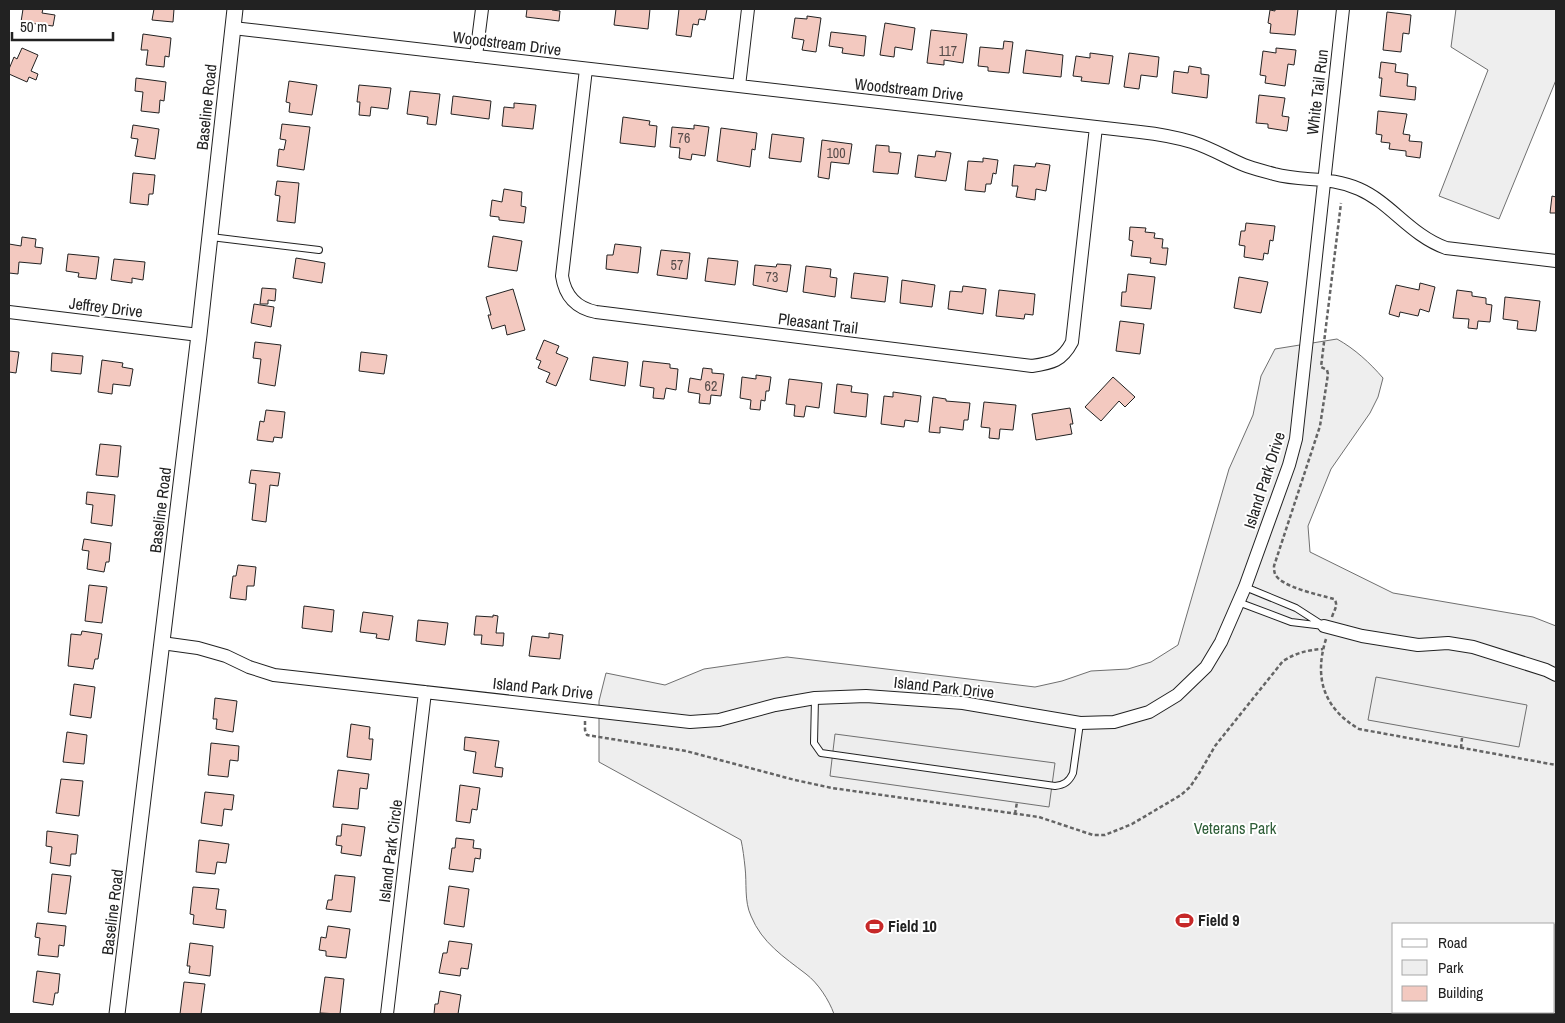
<svg xmlns="http://www.w3.org/2000/svg" width="1565" height="1023" font-family="'Archivo Narrow',sans-serif">
<style>
.green{fill:#eee;stroke:#6f6f6f;fill-rule:evenodd}
.parking{fill:#ededed;stroke:#6f6f6f}
.building{fill:#f3c9c0;stroke:#222}
.lines{fill:none;stroke-linecap:round;stroke-linejoin:round}
.service-casing{stroke:#222;stroke-width:8}
.minor-casing{stroke:#222;stroke-width:14}
.tertiary-casing{stroke:#222;stroke-width:17}
.path{stroke:#646464;stroke-width:2.5;stroke-dasharray:4 2.5;stroke-linecap:butt}
.service{stroke:#fff;stroke-width:6}
.minor{stroke:#fff;stroke-width:12}
.tertiary{stroke:#fff;stroke-width:15}
.labels{text-anchor:middle;stroke-width:4;stroke-linejoin:round;paint-order:stroke}
.number-label{font-size:14px;fill:#564c4a}
.street-label{font-size:16px;fill:#222;stroke:#fff}
.park-label{font-size:16px;fill:#2f5e38;stroke:#fff}
.poi-label{font-size:16px;font-weight:bold;fill:#222;stroke:#fff;text-anchor:start}
</style>
<rect width="100%" height="100%" fill="#fff"/>
<path class="green" d="M1456,9h100v71l-57,139 -60,-23 49,-126 -37,-23z
M1337,339c18,10 33,24 46,39l-5,19 -8,16 -39,56 -23,57 2,26 83,41 140,24 23,9v388h-722c-5,-14 -16,-31 -28,-40 -22,-17 -44,-31 -55,-58 -7,-15 -4,-33 -6,-49 -1,-9 -2,-18 -4,-27l-142,-78v-61l7,-28 59,12 39,-16 83,-12 248,30 27,-6 29,-10 37,-2 23,-7 27,-17 51,-176 24,-54 8,-39 14,-27zM1394,924h160v88h-160z"/>
<path class="parking" d="M1376,677l151,28 -8,42 -151,-27z
M835,734l220,29 -6,44 -219,-31z"/>
<path class="building" d="M23,9h20l-1,4 13,2 -2,11 -32,-4z
M154,9h20l-1,13 -21,-2z
M527,9h25v1l8,1 -1,10 -33,-4z
M616,9h34l-2,20 -34,-4z
M679,9h28l-2,11 -6,-1 -1,6 -5,-1 -2,13 -15,-2z
M1275,9h23l-3,26 -25,-2 1,-9 -3,-1 2,-13 5,1z
M1387,12l24,3 -2,19 -6,-1 -2,19 -18,-2z
M807,16l14,2 -5,34 -14,-2 2,-10 -12,-2 3,-20 12,1z
M885,23l30,5 -3,22 -17,-3 -1,10 -14,-2z
M931,30l36,4 -4,29 -19,-3v5l-17,-2z
M831,32l35,4 -2,20 -22,-3 1,-5 -14,-2z
M143,34l28,4 -2,19 -4,-1 -1,11 -18,-2 2,-15h-7z
M1004,41l9,1 -4,31 -21,-2v-4l-10,-1 2,-19 23,2z
M22,48l16,7 -7,16 7,3 -2,6 -7,-3 -2,5 -18,-8v-5l5,-12 3,2z
M1276,48l20,2 -2,15 -6,-1 -3,22 -20,-3 1,-7 -6,-1 3,-24 13,2z
M1026,50l37,5 -2,22 -38,-4z
M1090,53l23,3 -4,28 -28,-3 1,-4 -9,-1 3,-20 14,2z
M1129,53l30,4 -2,20 -16,-2 -2,14 -15,-2z
M1381,62l15,2 -1,8 13,2 -1,12 9,1 -1,13 -35,-4 2,-18h-3z
M1189,66l12,2v6l8,1 -2,23 -35,-5 2,-22 14,2z
M136,78l30,4 -2,19 -4,-1 -1,13 -18,-2 2,-19 -8,-1z
M289,81l28,4 -5,30 -23,-3 1,-9 -4,-1z
M359,85l32,3 -3,21 -17,-2 -1,9 -11,-1 1,-13h-3z
M410,91l30,3 -4,31 -9,-1 1,-7 -21,-3z
M1259,95l26,3 -3,18 7,1 -2,14 -19,-3v-4l-12,-1z
M453,96l38,5 -2,18 -38,-5z
M514,103l22,2 -3,24 -31,-3 2,-19 10,1z
M1378,111l29,3 -4,20 7,1 -1,6 13,1 -2,16 -14,-2v-5l-17,-2 1,-6 -9,-1 1,-7 -6,-1z
M623,117l27,4 -1,4 8,1 -2,21 -35,-4z
M282,124l28,3 -6,43 -27,-4 2,-17 5,1 2,-10 -6,-1z
M133,125l26,4 -4,30 -20,-3 3,-17 -7,-1z
M694,125l15,2 -4,29 -13,-2 -1,6 -12,-2 1,-10 -10,-1 2,-20 22,2z
M721,128l36,5 -2,17 -3,-1 -2,18 -33,-6z
M772,134l32,4 -3,24 -32,-4z
M822,140l30,4 -3,20 -18,-2 -2,17 -11,-2z
M876,145l13,1v6l12,1 -3,21 -25,-2z
M936,151l15,2 -5,28 -31,-4 3,-22 17,2z
M983,158l15,2 -2,14 -3,-1 -2,11h-5l-1,8 -20,-2 3,-29 15,1z
M1036,163l14,2 -4,26 -10,-2 -1,11 -19,-3 2,-11h-6l2,-21 21,2z
M133,173l22,2 -2,19h-4l-1,11 -18,-2z
M277,181l22,2 -4,40 -18,-2 3,-25 -5,-1z
M504,189l18,3 -1,14 5,1 -2,16 -25,-3v-3l-9,-1 2,-16 10,2z
M1552,196l4,1v16h-6z
M1246,223l29,3 -2,15 -3,-1 -2,14 -4,-1 -1,7 -19,-3 1,-11 -6,-1 2,-14h4z
M1130,227l16,1 -1,4 10,1 -1,5 9,1 -1,9h6l-2,17 -16,-2 1,-5 -20,-2 2,-15 -4,-1z
M493,236l29,5 -5,30 -29,-4z
M22,237l14,2 -1,8 8,1 -2,16 -22,-2 -1,12 -9,-1v-29l12,2z
M615,244l26,3 -3,26 -32,-4 1,-14h6z
M661,250l29,3 -3,26 -30,-4z
M68,254l31,3 -3,22 -18,-2 1,-4 -13,-2z
M296,258l29,5 -3,20 -29,-5z
M708,258l30,3 -3,24 -30,-4z
M114,259l31,3 -2,18 -11,-2v5l-21,-3z
M777,264l14,1 -4,27 -34,-7 2,-20 21,2z
M806,266l25,3 -1,8 7,1 -2,19 -32,-5z
M854,273l34,4 -3,25 -34,-4z
M1128,274l27,3 -4,32 -30,-3 1,-14h4z
M1239,277l29,5 -7,31 -27,-5z
M902,280l33,5 -3,22 -32,-4z
M1420,283l15,4 -6,25 -9,-3 -2,7 -18,-4 -1,5 -10,-3 7,-29 23,5z
M963,286l23,3 -3,25 -35,-5 2,-18 12,1z
M262,288l14,1 -1,12 -7,-1v4h-8z
M513,289l12,41 -18,5 -2,-10 -13,4 -4,-14h3l-5,-18z
M999,290l36,4 -2,21 -8,-1 -1,5 -28,-3z
M1457,290l15,2v4l14,2v6l6,1 -2,17 -12,-1 -1,8 -9,-1 1,-9 -16,-1z
M1505,297l35,4 -4,30 -19,-2 1,-8 -15,-2z
M254,304l20,3 -3,20 -20,-4z
M1120,321l24,3 -4,30 -24,-3z
M544,340l15,6 -3,7 12,5 -12,28 -10,-4 4,-9 -12,-5 3,-7 -5,-2z
M255,342l26,3 -6,41 -17,-3 3,-24 -8,-1z
M9,351l10,1 -3,21 -7,-1z
M361,352l26,3 -3,19 -25,-3z
M52,353l31,3 -2,18 -30,-3z
M593,357l35,5 -3,24 -35,-6z
M102,360l21,3 -1,4 11,2 -3,17 -17,-2 -1,10 -14,-2z
M643,361l27,3v4l8,1 -2,21 -10,-2 -2,11 -11,-1 1,-10 -14,-2z
M703,368l9,1v4l12,1 -3,22 -10,-1 -1,9 -11,-1 1,-9 -12,-2 2,-14 11,2z
M756,375l15,2 -2,14h-3l-1,10 -4,-1 -1,10 -10,-1 1,-9 -11,-2 2,-21 14,2z
M1113,377l22,20 -10,10 -6,-6 -18,20 -16,-14z
M789,379l33,4 -3,25 -13,-2 -2,11 -10,-1 1,-11 -9,-1z
M837,384l15,2 -1,6 17,2 -2,23 -32,-4z
M893,392l28,4 -3,26 -13,-2 -1,7 -23,-3 3,-28 9,1z
M933,397l13,2v2l24,2 -2,17h-4l-1,10 -23,-3v6l-11,-1z
M984,402l32,3 -3,25 -13,-1 -1,10 -10,-1 1,-10 -9,-1z
M1070,408l3,16h-3l2,10 -36,6 -4,-26z
M266,410l19,2 -3,26 -8,-1 -1,5 -16,-2 3,-19 4,1z
M100,444l21,2 -3,31 -22,-2z
M251,470l29,3 -2,13 -8,-1 -4,37 -14,-2 4,-36 -7,-1z
M87,492l28,3 -3,31 -21,-3 2,-18 -7,-1z
M84,539l27,4 -2,19h-3l-2,10 -17,-3 2,-18 -7,-1z
M238,565l18,2 -2,19h-7l-1,14 -16,-2 3,-22h3z
M89,585l18,2 -5,36 -17,-2z
M304,606l30,4 -2,22 -30,-4z
M363,612l30,4 -4,24 -13,-2 1,-4 -17,-2z
M493,615l5,1 -2,17h8l-1,13 -22,-2 1,-9h-8l2,-19 17,1z
M418,620l30,3 -3,22 -29,-4z
M82,631l20,3 -4,25h-3l-2,10 -25,-3 3,-32 10,1z
M549,633l14,2 -3,24 -31,-3 3,-20 17,2z
M74,684l21,3 -4,31 -21,-3z
M215,698l22,3 -4,31 -17,-3 1,-10h-4z
M351,724l19,3 -1,12h4l-2,21 -24,-3z
M67,732l20,3 -3,29 -21,-2z
M465,737l34,4 -4,26 8,1 -1,9 -29,-4 3,-21 -12,-2z
M211,743l28,3 -1,15 -8,-1 -2,17 -20,-2z
M338,770l31,4 -2,15 -7,-1 -2,21 -25,-2z
M61,779l22,2 -4,35 -23,-3z
M460,785l20,3 -3,22 -5,-1 -2,14 -14,-2z
M205,792l29,3 -2,15 -8,-1 -2,17 -21,-3z
M342,824l23,3 -4,29 -20,-3 1,-7 -6,-1 1,-9h4z
M47,831l31,4 -2,19h-5l-1,12 -20,-3 2,-16 -6,-1z
M456,838l18,2 -1,8 8,1 -1,10 -5,-1 -2,14 -24,-3 3,-21h3z
M199,840l30,4 -3,19 -9,-1 -2,12 -19,-2z
M52,874l19,2 -5,38 -18,-2z
M335,875l20,2 -4,35 -25,-3 2,-9h4z
M449,886l20,3 -5,38 -20,-3z
M193,887l26,2 -3,20 10,1 -2,18 -31,-4 1,-9 -4,-1z
M37,923l29,3 -2,20 -5,-1 -1,12 -20,-2 2,-17 -5,-1z
M328,926l22,3 -4,29 -20,-2v-5l-7,-1 2,-13 5,1z
M449,941l23,3 -4,25 -7,-1 -1,8 -21,-3 4,-20h4z
M190,943l23,3 -3,30 -21,-3 1,-7h-3z
M37,971l23,3 -2,19h-3l-2,12 -20,-3z
M325,977l19,2 -4,35 -20,-1z
M184,982l21,2 -4,30h-21z
M440,991l21,4 -3,19h-24l1,-10h3z"/>
<g class="lines">
<defs>
<path id="service" d="M211,237l108,13
M1238,602l53,20 33,4 -28,-18 -51,-21
M815,698l-1,45 7,10 234,33c9,-1 14,-4 18,-13l7,-50"/>
<path id="minor" d="M233,28l907,104c18,2 35,5 52,10 19,6 35,16 52,23 10,4 20,6 30,9 29,8 56,2 85,15 32,14 51,46 87,59l110,13
M476,56l6,-47
M586,69l-24,207c3,20 14,32 34,36l436,54c20,-3 30,-5 40,-24l24,-215
M739,86l9,-77
M9,312l190,23
M1324,626l38,10 56,9 30,-2 25,4 73,23 10,5
M162,643l36,5 28,8 23,11 25,8 416,47 29,-2 56,-15 40,-7 51,-2 97,7 117,20 34,-1 35,-10 28,-17 29,-28 15,-25 24,-55 44,-122 7,-26 47,-430
M387,1014l38,-322"/>
<path id="tertiary" d="M117,1014l82,-679 36,-326"/>
</defs>
<use href="#service" class="service-casing"/>
<use href="#minor" class="minor-casing"/>
<use href="#tertiary" class="tertiary-casing"/>
<path class="path" d="M1332,617c2,-7 7,-12 2,-18 -14,-4 -53,-12 -59,-25 -1,-3 -1,-6 -1,-8l46,-140 8,-52 -1,-4 -6,-3 20,-164
M1326,639c-12,38 -3,69 33,90l197,36
M585,721v9l2,5 6,1 93,15 109,29 37,8 207,29 54,18h12l27,-11 49,-29 9,-8 10,-15 15,-26 68,-85c13,-8 24,-11 40,-12
M1461,748l1,-10
M1015,814l2,-12"/>
<use href="#service" class="service"/>
<use href="#minor" class="minor"/>
<use href="#tertiary" class="tertiary"/>
</g>
<defs>
<symbol id="stadium-bare" viewBox="-9 -9 18 18"><path d="M0-5a6.5 5 0 1 0 0 10a6.5 5 0 1 0 0-10ZM-3.5-1.8h7v3.6h-7Z" fill="#c62828" stroke="#fff" stroke-width="2.5" paint-order="stroke"/></symbol>
</defs>
<g fill-rule="evenodd">
<use href="#stadium-bare" x="1172" y="908" width="25" height="25"/>
<use href="#stadium-bare" x="862" y="914" width="25" height="25"/>
</g>
<g class="labels">
<g class="number-label">
<text x="948" y="56">117</text>
<text x="684" y="143">76</text>
<text x="836" y="158">100</text>
<text x="677" y="270">57</text>
<text x="772" y="282">73</text>
<text x="711" y="391">62</text>
</g>
<g class="street-label">
<text transform="translate(507 43) rotate(7)" y="6">Woodstream Drive</text>
<text transform="translate(909 89) rotate(6)" y="6">Woodstream Drive</text>
<text transform="translate(1317 92) rotate(-83)" y="6">White Tail Run</text>
<text transform="translate(206 107) rotate(-84)" y="6">Baseline Road</text>
<text transform="translate(106 307) rotate(7)" y="6">Jeffrey Drive</text>
<text transform="translate(818 323) rotate(7)" y="6">Pleasant Trail</text>
<text transform="translate(1264 480) rotate(-72)" y="6">Island Park Drive</text>
<text transform="translate(160 510) rotate(-83)" y="6">Baseline Road</text>
<text transform="translate(944 687) rotate(6)" y="6">Island Park Drive</text>
<text transform="translate(543 688) rotate(6)" y="6">Island Park Drive</text>
<text transform="translate(390 851) rotate(-83)" y="6">Island Park Circle</text>
<text transform="translate(112 912) rotate(-83)" y="6">Baseline Road</text>
</g>
<g class="park-label">
<text x="1235" y="834">Veterans Park</text>
</g>
<g class="poi-label">
<text x="1198" y="926">Field 9</text>
<text x="888" y="932">Field 10</text>
</g>
</g>
<rect width="1565" height="1023" fill="none" stroke="#222222" stroke-width="20"/>
<rect x="1392" y="923" width="162" height="90" fill="#ffffff" stroke="#a7a7a7"/>
<rect x="1402" y="939" width="25" height="8" fill="#ffffff" stroke="#a7a7a7"/>
<text x="1438" y="948" font-size="15" fill="#222222">Road</text>
<rect x="1402" y="960" width="25" height="15" fill="#eeeeee" stroke="#a7a7a7"/>
<text x="1438" y="973" font-size="15" fill="#222222">Park</text>
<rect x="1402" y="986" width="25" height="15" fill="#f3c9c0" stroke="#a7a7a7"/>
<text x="1438" y="998" font-size="15" fill="#222222">Building</text>
<path d="M12 32v8h101v-8" fill="none" stroke="#222222" stroke-width="2.5"/>
<text x="20" y="32" font-size="15" fill="#222222" stroke="#ffffff" stroke-width="4" paint-order="stroke">50 m</text>
</svg>
